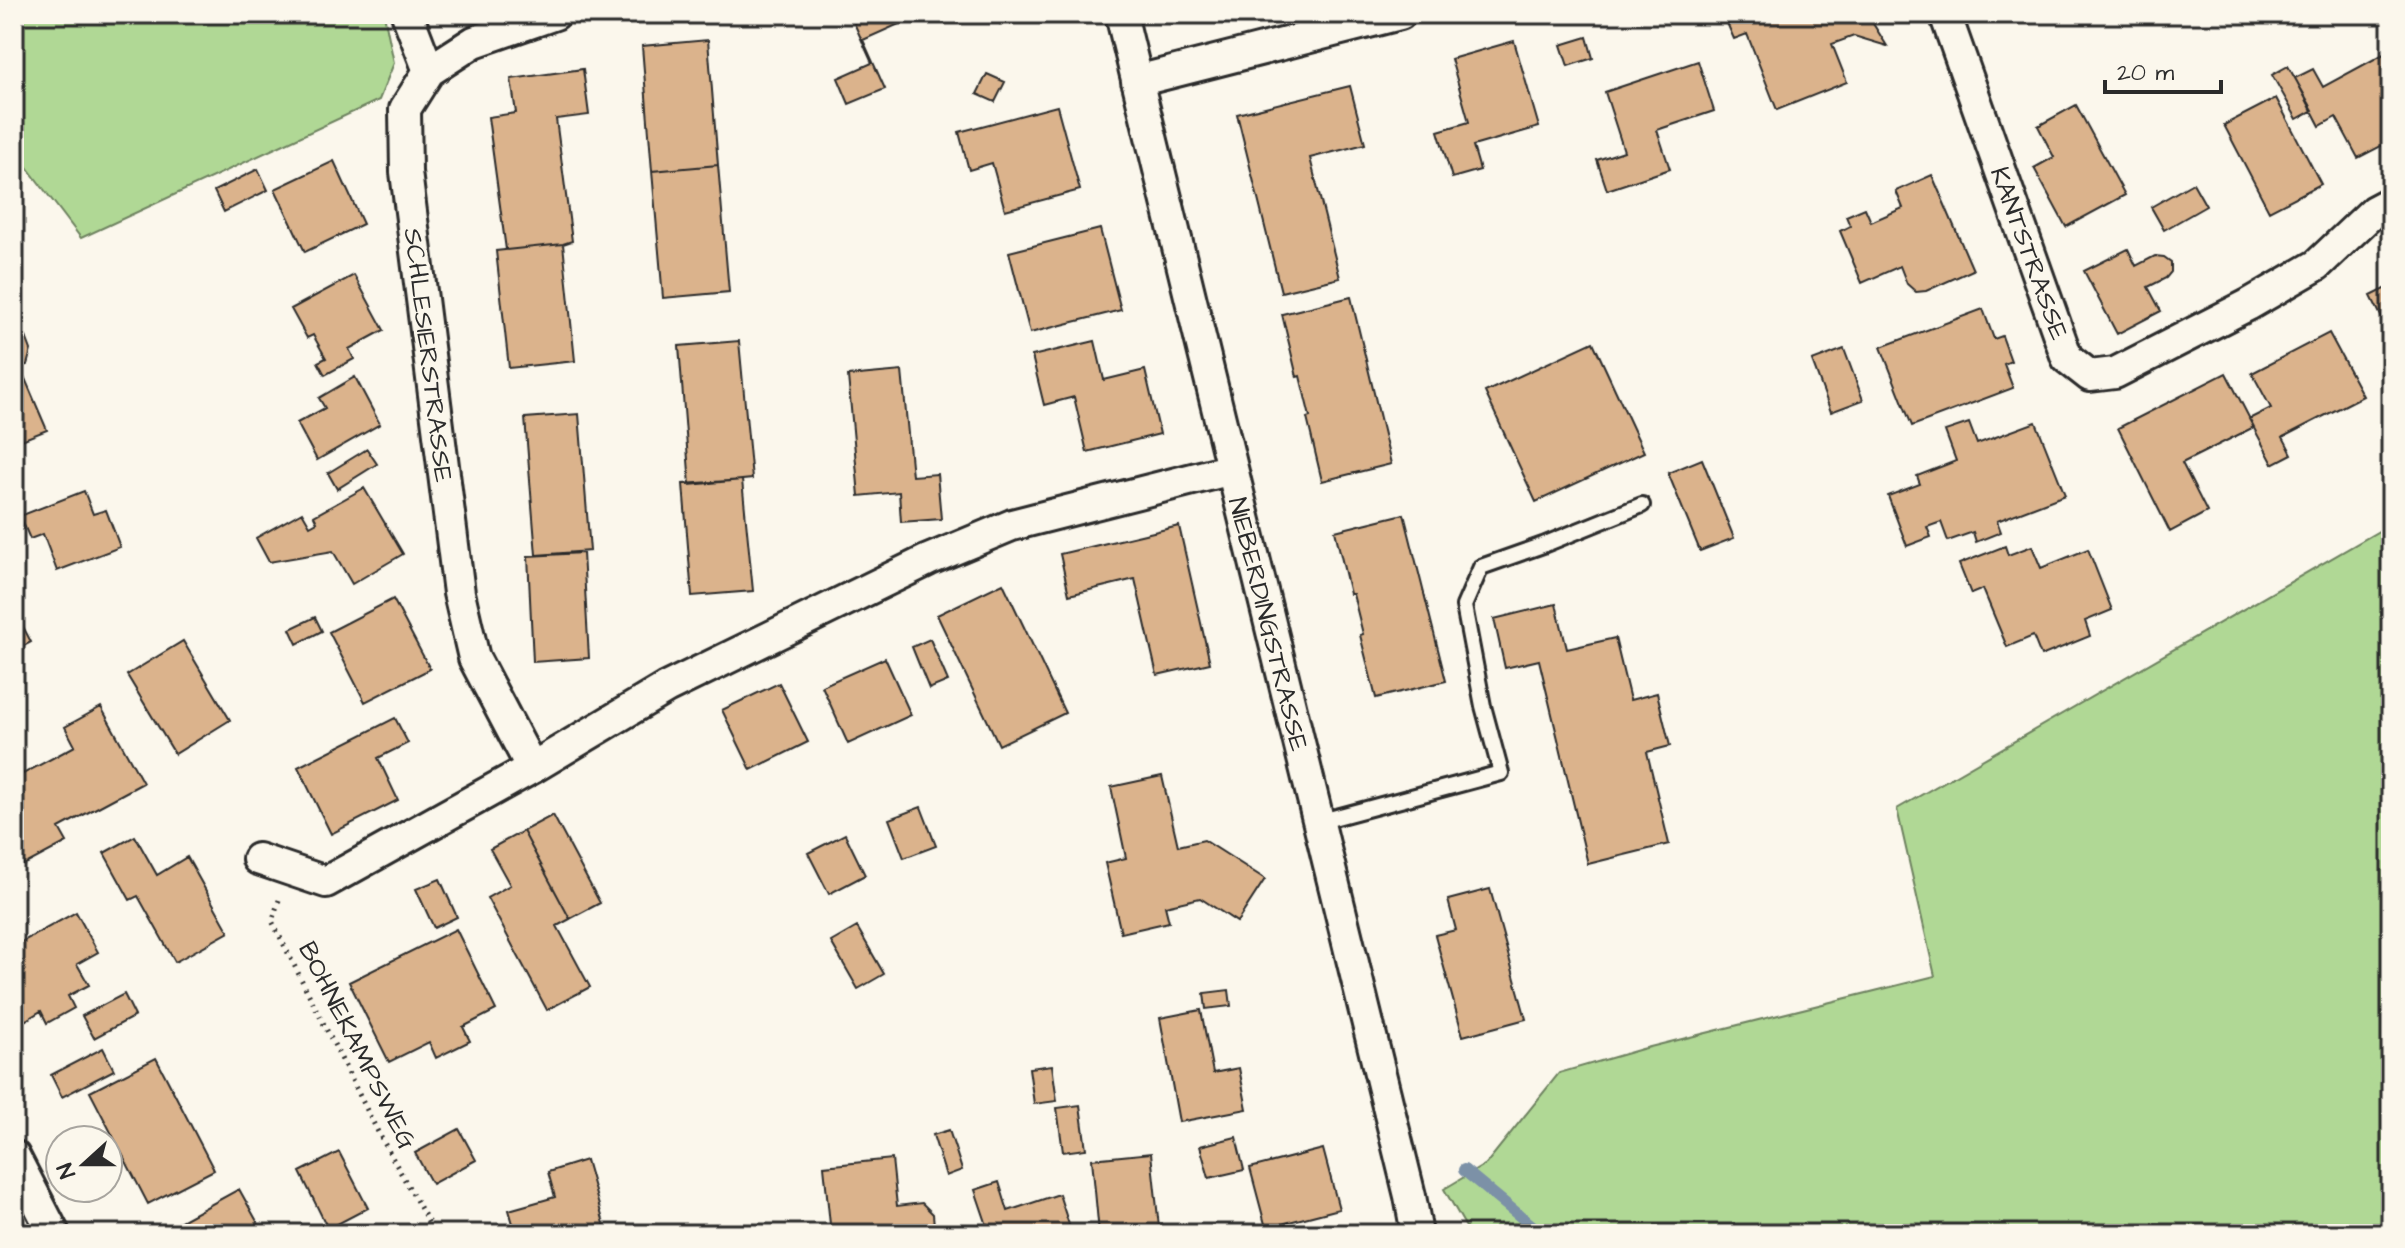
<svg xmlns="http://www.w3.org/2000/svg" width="2405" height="1248" font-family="'Architects Daughter',sans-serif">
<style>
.green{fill:#b0d895;stroke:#6e8260;stroke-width:2}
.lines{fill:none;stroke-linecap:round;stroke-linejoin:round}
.stream{stroke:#7b91a7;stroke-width:12}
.building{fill:#dbb38c;stroke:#2b2b2b;stroke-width:2}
.service-casing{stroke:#2b2b2b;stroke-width:20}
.minor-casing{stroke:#2b2b2b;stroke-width:36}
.path{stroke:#2b2b2b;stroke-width:5;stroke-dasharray:2 6;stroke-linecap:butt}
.service{stroke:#fbf7ec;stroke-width:14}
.minor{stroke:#fbf7ec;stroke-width:30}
.labels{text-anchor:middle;stroke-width:6;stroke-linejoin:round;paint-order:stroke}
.street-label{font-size:26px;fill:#2b2b2b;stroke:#fbf7ec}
</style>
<rect width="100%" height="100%" fill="#fbf7ec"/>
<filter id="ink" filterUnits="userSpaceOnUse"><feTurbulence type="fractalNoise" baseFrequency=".0125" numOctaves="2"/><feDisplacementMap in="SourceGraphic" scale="16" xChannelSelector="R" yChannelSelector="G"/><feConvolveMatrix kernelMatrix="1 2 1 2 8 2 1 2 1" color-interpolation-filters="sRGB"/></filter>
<g filter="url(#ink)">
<path class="green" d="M14,14h370l10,49 -15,37 -298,138 -67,-88z
M2391,524v710h-921l-26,-45 42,-25 73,-91 83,-24 293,-73 -38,-167z"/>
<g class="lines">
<path class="stream" d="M1464,1170l78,64"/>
</g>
<path class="building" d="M850,14h66l1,2 -54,24 22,49 -36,15 -11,-26 34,-15z
M997,14h45l-42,10z
M1723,14h144l20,32 -33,-10 -22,8 15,38 -70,28 -30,-76 -13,5z
M1587,37l6,21 -25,8 -7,-21z
M708,40l10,125 -66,6 -10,-125z
M1514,41l25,86 -66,19 7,24 -28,8 -14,-47 31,-9 -18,-63z
M2391,50v91l-33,17 -22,-41 -16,9 -25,-48 18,-9 10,18z
M1698,61l16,50 -57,19 13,39 -63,21 -10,-30 27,-9 -19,-59z
M2288,66l25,44 -16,9 -25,-44z
M583,69l6,46 -33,4 16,122 -9,3 -57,6 -18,-133 28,-4 -5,-34z
M987,74l18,8 -10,20 -18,-8z
M1350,86l15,58 -55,14 30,120 -59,14 -44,-178z
M2276,98l45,86 -52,27 -45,-86z
M2076,105l49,90 -59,32 -32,-59 20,-11 -16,-31z
M1057,106l23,84 -75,20 -13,-47 -23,7 -10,-38z
M334,161l29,63 -58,28 -30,-63z
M718,165l11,127 -66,6 -11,-127z
M258,169l10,21 -44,22 -10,-21z
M1932,175l41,95 -47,21 -10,1 -9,-8 -7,-18 -38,17 -22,-52 10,-5 -4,-10 19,-8 6,14 32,-14 -7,-17z
M2193,183l13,23 -42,24 -13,-23z
M1100,229l21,81 -91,23 -21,-81z
M563,244l12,117 -66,7 -13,-117z
M2128,249l8,17 19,-10 9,1 7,5v10l-5,6 -18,9 13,24 -44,23 -33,-63z
M354,275l30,55 -35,19 5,10 -29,16 -7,-13 8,-4 -13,-23 -6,3 -16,-29z
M2391,286v50l-20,-40z
M1351,297l40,167 -69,17 -15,-63 3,-1 -10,-41 -3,1 -15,-63z
M1983,309l11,30 8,-3 9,25 -7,3 9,24 -101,38 -31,-79z
M14,331l11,3 6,16 -4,15 -7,2 27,63 -33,13z
M2329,333l34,63 -80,41 9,17 -19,10 -24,-45 22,-11 -19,-35z
M739,341l13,138 -62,6 -11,-139z
M1095,341l9,39 41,-10 15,64 -73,18 -13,-55 -30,8 -12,-49z
M1593,342l51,110 -108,50 -51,-110z
M1844,349l19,51 -32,12 -19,-51z
M902,371l10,105 25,-2 4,45 -40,3 -2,-30 -40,4 -11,-120z
M2226,373l28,54 -72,36 25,49 -37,20 -52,-104z
M355,377l25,47 -63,36 -20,-37 28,-15 -6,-10z
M579,414l11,137 -54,4 -11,-137z
M2036,422l29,73 -68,26 4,11 -25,10 -3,-10 -25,9 -7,-19 -14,5 4,10 -24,9 -19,-50 32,-12 -3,-8 39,-15 -11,-30 24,-8 8,21z
M367,449l10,15 -40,25 -9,-16z
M1702,459l32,79 -34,13 -32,-78z
M742,480l11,111 -61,5 -9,-112z
M364,488l39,66 -51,30 -19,-33 -64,11 -13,-24 46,-26 8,14 7,-4 -3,-6z
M84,491l9,23 13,-4 14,37 -63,24 -14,-37 -13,5 -10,-23z
M1404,514l42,167 -70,17 -16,-63 3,-1 -10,-40h-3l-15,-63z
M1179,526l31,137 -53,12 -22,-96 -66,16 -9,-41z
M2005,546l3,9 24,-9 9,22 47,-19 24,61 -27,11 5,15 -49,20 -8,-20 -26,11 -24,-58 -12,5 -12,-30z
M583,553l6,105 -56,4 -5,-106z
M1003,583l62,130 -66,32 -62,-130z
M393,599l37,70 -65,33 -36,-70z
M1556,604l11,45 48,-11 15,62 27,-7 13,53 -23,6 22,92 -81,20 -49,-204 -34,8 -11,-49z
M14,609l17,33 -17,9z
M315,617l7,14 -25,13 -7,-15z
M930,639l18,42 -19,8 -17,-42z
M183,641l47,79 -55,34 -48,-79z
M885,658l26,57 -63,29 -26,-58z
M779,683l29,59 -57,28 -29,-60z
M101,707l42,76 -84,45 8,14 -43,23 -10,-18v-89l9,16 52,-28 -10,-19z
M395,718l13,25 -30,15 20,42 -67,34 -33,-67z
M1162,776l16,70 26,-6 61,39 -28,43 -37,-24 -35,8 4,16 -48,11 -16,-70 21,-5 -15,-71z
M921,807l15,39 -32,12 -15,-39z
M553,815l47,88 -30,16 -47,-88z
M523,831l47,88 -13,7 33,61 -43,23 -60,-112 23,-13 -20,-36z
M845,834l20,41 -36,19 -21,-41z
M135,836l22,39 30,-18 42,75 -54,30 -37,-66 -8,4 -26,-47z
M440,879l17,38 -23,11 -18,-39z
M1490,889l36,130 -63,17 -28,-101 21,-5 -8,-30z
M76,912l22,40 -21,12 12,21 -21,11 6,12 -27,15 -6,-12 -20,12 -7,-13v-64z
M857,927l27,47 -26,15 -27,-47z
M456,929l40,81 -33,17 7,14 -34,17 -7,-16 -40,20 -40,-80z
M1229,990l2,16 -25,3 -2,-16z
M124,994l11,22 -41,22 -12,-22z
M1201,1010l12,63 26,-5 8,41 -68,13 -19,-104z
M103,1048l11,22 -52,27 -11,-22z
M156,1058l58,112 -66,34 -58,-112z
M1052,1065l5,36 -23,3 -5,-36z
M1080,1105l6,44 -23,3 -6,-44z
M459,1129l17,31 -44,24 -17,-31z
M949,1130l13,40 -16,6 -13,-41z
M1236,1137l8,33 -35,8 -9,-32z
M1323,1149l16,60 -73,19 -16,-60z
M339,1152l29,56 -40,21 -28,-57z
M1151,1153l8,74 -60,6 -7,-74z
M892,1159l5,47 25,-3 11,11 1,12 -9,8h-94l-7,-68z
M586,1160l21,74h-91l-7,-24 46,-13 -7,-25z
M999,1182l9,29 51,-17 13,40h-82l-15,-44z
M239,1189l25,45h-93l-3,-6z"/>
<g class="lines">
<defs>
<path id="service" d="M1318,822l183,-49 -18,-67 -19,-100 17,-39 62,-22 99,-40"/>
<path id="minor" d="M407,14l22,57
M1121,14l289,1182 7,38
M1945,14l122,344 23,18 25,-3 133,-68 69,-40 57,-54 17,-9
M1137,81l263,-67
M532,768l-58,-110 -15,-65 -53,-421 -1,-63 24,-38 45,-29 81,-28
M258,859l68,23 206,-114 134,-80 262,-128 84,-35 220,-56
M14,1156l40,78"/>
</defs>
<use href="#service" class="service-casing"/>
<use href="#minor" class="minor-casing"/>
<path class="path" d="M279,900l-7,21 106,211 57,102"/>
<use href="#service" class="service"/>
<use href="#minor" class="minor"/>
</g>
</g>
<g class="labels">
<g class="street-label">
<text transform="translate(2030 253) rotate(70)" y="9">KANTSTRASSE</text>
<text transform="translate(429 355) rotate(83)" y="9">SCHLESIERSTRASSE</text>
<text transform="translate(1269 624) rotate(76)" y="9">NIEBERDINGSTRASSE</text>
<text transform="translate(358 1045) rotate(63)" y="9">BOHNEKAMPSWEG</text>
</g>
</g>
<rect width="2405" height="1248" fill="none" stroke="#fbf7ec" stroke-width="48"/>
<rect x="24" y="24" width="2357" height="1200" fill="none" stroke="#2b2b2b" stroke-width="3" filter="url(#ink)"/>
<g transform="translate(84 1164) rotate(249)"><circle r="38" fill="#fbf7ec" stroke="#a8a59f" stroke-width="2"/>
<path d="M0-6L14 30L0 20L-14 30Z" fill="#2b2b2b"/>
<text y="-12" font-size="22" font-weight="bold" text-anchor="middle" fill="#2b2b2b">N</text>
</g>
<path d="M2105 80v12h116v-12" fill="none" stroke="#2b2b2b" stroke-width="4"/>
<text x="2117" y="80" font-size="24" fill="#2b2b2b" stroke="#fbf7ec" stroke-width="6" paint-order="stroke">20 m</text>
</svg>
